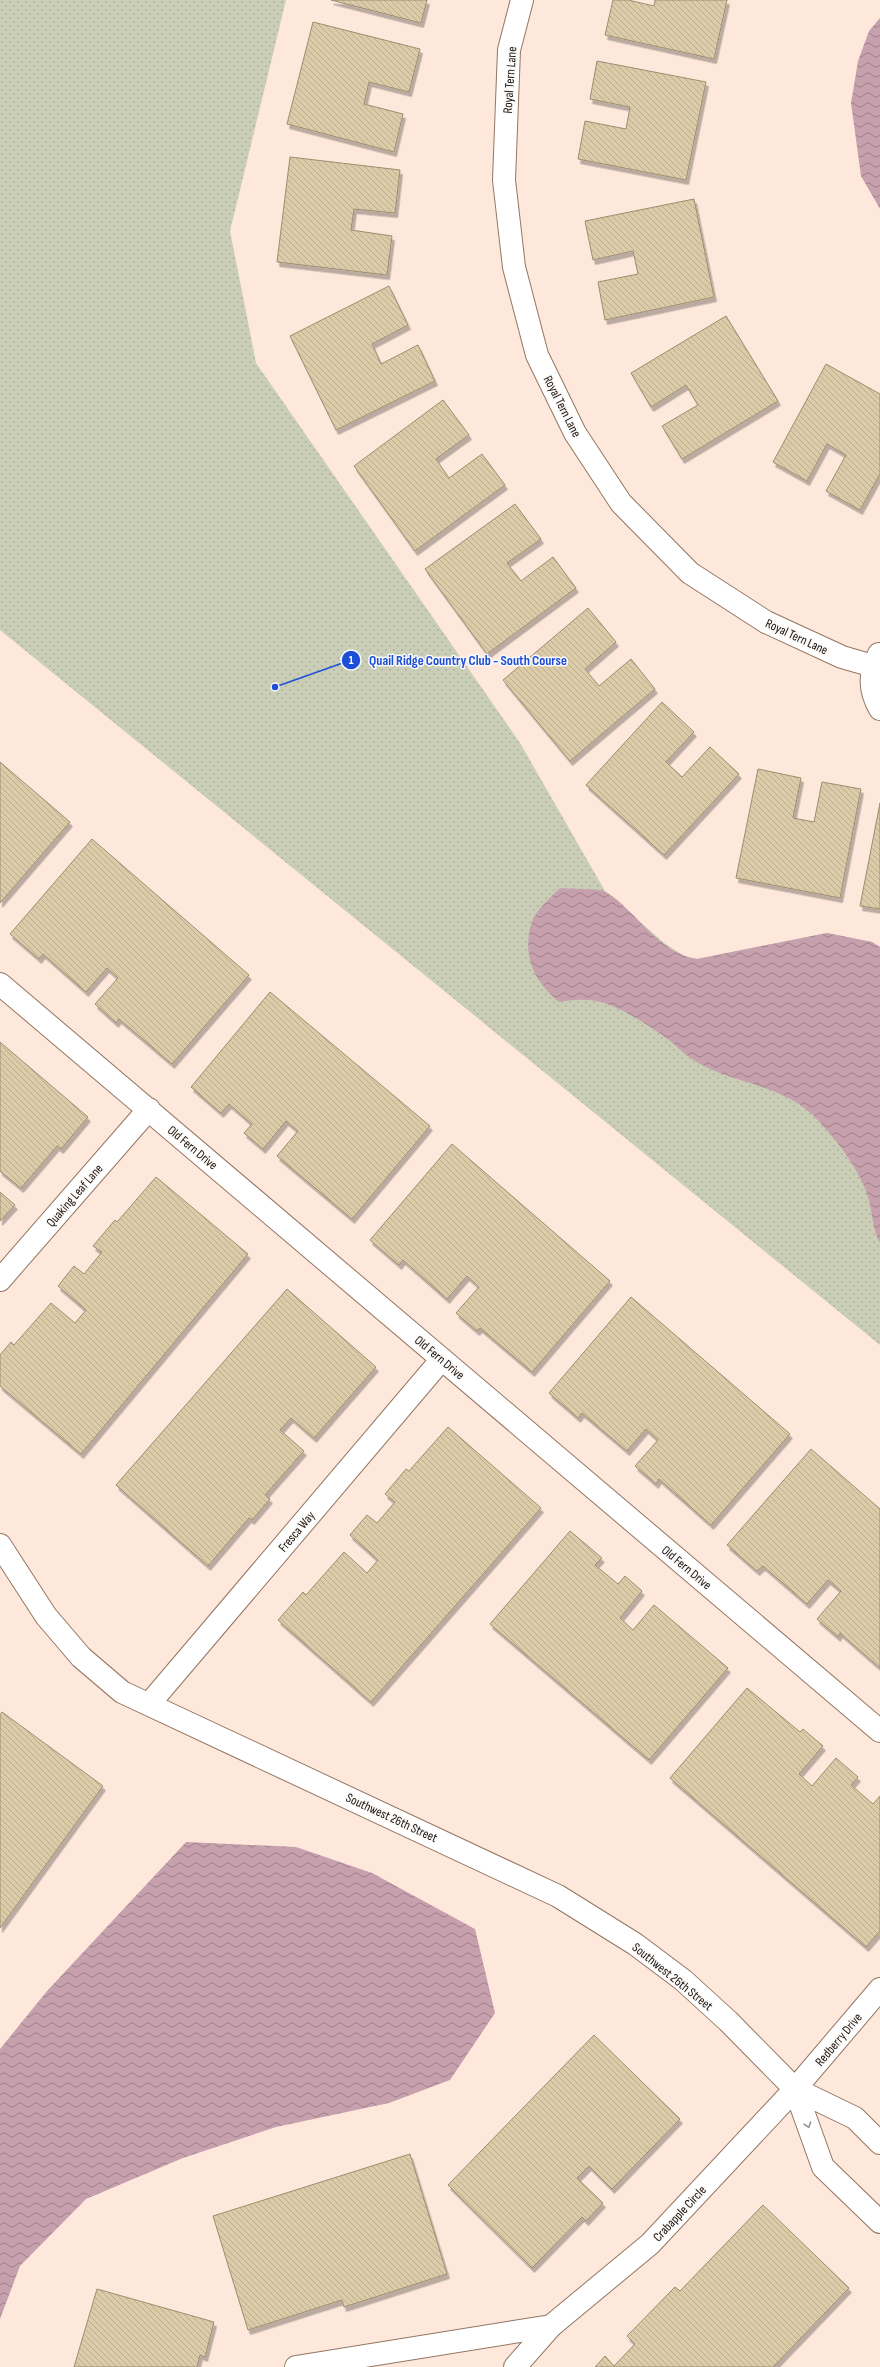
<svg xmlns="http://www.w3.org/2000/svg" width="880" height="2367" font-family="'Sofia Sans Condensed',sans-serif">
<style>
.grass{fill:url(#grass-dots)}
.water{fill:url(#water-waves)}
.building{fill:url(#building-back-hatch);stroke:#9d8d6e;filter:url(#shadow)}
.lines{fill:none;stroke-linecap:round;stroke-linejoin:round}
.service-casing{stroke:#947662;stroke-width:24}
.minor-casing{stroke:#947662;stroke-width:24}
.service{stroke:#fff;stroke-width:22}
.minor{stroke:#fff;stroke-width:22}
.oneway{stroke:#999490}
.labels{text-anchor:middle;stroke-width:3;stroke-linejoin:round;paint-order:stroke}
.street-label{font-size:13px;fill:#1c1109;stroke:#fafafa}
.leader{fill:none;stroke:#1d4ed8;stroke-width:1.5}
.callout-dot{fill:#1d4ed8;stroke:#fafafa;stroke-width:1.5}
.mark-label{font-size:12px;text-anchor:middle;font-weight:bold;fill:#fff}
.callout-label{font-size:14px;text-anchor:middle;font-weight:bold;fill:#1d4ed8;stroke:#fafafa;stroke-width:3;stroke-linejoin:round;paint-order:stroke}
</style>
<defs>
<pattern id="grass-dots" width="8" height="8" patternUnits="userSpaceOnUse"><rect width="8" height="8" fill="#caceb7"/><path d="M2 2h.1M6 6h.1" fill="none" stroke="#adb09c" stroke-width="1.8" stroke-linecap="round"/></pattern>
<pattern id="water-waves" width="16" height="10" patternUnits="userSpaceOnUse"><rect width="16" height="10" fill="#c7a0ad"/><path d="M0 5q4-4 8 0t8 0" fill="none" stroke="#a1818b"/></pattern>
<pattern id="building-back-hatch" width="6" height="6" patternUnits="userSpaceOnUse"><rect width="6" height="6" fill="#dccba8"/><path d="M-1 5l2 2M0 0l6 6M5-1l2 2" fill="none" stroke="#bcad8f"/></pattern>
<filter id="shadow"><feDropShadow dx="2.5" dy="4.5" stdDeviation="0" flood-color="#0004"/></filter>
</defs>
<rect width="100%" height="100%" fill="#fde8db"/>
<path class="grass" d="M0,0h286l-56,231 26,132 264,380 85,148 59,52 22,14 11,2 130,-26 45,9 8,5v398l-880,-715z"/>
<path class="water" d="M880,18v191l-19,-33 -10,-73 7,-42 11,-30z
M560,888c9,1 38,0 46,4 31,19 52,61 91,67l130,-26 45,9 8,5v296c-9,-16 -7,-35 -14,-52 -9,-25 -30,-51 -47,-70 -36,-38 -82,-35 -124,-60 -10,-6 -19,-16 -29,-23 -16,-12 -35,-24 -54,-32 -18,-8 -35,-7 -53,-4 -22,-19 -34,-39 -30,-68 1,-7 4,-17 9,-23 6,-8 14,-15 22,-23z
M186,1842l110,5 76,26 103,56 20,84 -45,67 -61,23 -113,24 -93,31 -97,41 -66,67 -20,53v-270l47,-58z"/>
<path class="building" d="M331,0h96l-6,23z
M613,0h15l26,6 1,-6h72l-13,59 -109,-24z
M313,22l107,27 -11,43 -40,-10 -5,22 39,10 -9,38 -107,-28z
M597,61l109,21 -20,98 -108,-21 7,-38 41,8 4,-22 -40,-8z
M290,157l110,13 -5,43 -41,-4 -3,21 41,6 -5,39 -110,-13z
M694,199l20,98 -109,23 -7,-38 40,-8 -5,-23 -40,9 -8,-39z
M389,286l19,39 -36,19 9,20 37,-19 17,36 -99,49 -46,-94z
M726,316l52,85 -96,58 -20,-33 36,-21 -12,-20 -35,22 -20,-34z
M826,364l54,30v80l-20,36 -34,-19 20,-36 -19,-11 -20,37 -34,-19z
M443,400l26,35 -33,24 13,19 33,-24 23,31 -90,66 -61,-85z
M515,504l26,35 -34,24 14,18 32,-24 23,31 -89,66 -62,-85z
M588,608l28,34 -31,27 14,17 32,-27 24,30 -85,72 -67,-81z
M662,702l32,30 -28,30 16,15 28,-30 29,27 -75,81 -78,-70z
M0,762l70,60 -70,81z
M758,769l43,9 -8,40 21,4 8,-40 39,7 -21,109 -104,-20z
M880,803v106l-20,-3z
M92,839l157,136 -77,89 -53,-45 -3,4 -21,-19 23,-26 -11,-10 -21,24 -43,-38 -4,5 -29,-25z
M270,992l160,134 -78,93 -75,-63 21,-25 -12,-10 -23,28 -19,-16 8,-9 -23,-20 -8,9 -30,-26z
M0,1042l88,75 -27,32 -4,-3 -36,42 -21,-17z
M452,1144l158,137 -78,91 -52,-44 -3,3 -21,-18 23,-26 -12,-11 -20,23 -44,-39 -4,5 -29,-25z
M156,1177l92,77 -167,200 -81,-68v-31l11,-13 3,3 37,-42 24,20 11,-13 -28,-24 16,-20 10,8 18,-22 -9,-6 22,-26 2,2z
M0,1192l15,13 -15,16z
M287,1289l89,78 -62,71 -23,-20 -11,12 24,21 -39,44 5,4 -18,21 -3,-2 -41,48 -92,-81z
M631,1297l159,137 -79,91 -52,-46 -3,5 -21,-18 23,-26 -12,-11 -19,22 -45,-38 -4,5 -29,-25z
M448,1427l93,81 -170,194 -93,-82 25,-28 3,3 38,-43 23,21 11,-13 -28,-25 17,-20 10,8 18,-21 -10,-8 21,-25 3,2z
M811,1449l69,60v159l-40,-35 -2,4 -21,-18 24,-28 -13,-11 -21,24 -44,-38 -6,5 -30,-26z
M570,1531l32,27 -7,7 23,19 7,-8 17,15 -22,27 13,12 21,-25 74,63 -79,92 -159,-136z
M747,1688l53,44 3,-3 20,17 -24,28 13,12 24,-28 22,19 -7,8 22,19 7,-8v135l-14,16 -196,-169z
M2,1712l101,74 -103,142v-213z
M594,2035l86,84 -68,70 -23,-23 -12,12 26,25 -17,18 -4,-4 -50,51 -84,-83z
M410,2154l37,120 -103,33 -2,-7 -94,30 -35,-114z
M763,2205l86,83 -76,79h-178l10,-11 9,10 21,-22 -8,-8 48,-49 5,4z
M97,2289l117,33 -9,35 -5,-2 -3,12h-123z"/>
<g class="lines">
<defs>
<path id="service" d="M296,2367l255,-41
M515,2367l36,-41"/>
<path id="minor" d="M522,0l-13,50 -5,130 10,87 23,88 38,78 46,70 69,70 76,49 76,35 31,9
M879,654c-10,20 -10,36 1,55
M0,984l880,747
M0,1280l149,-171
M0,1545l46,71 35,41 41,35 436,204 77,48 48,36 45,41 67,68 60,29 25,25
M150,1703l292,-344
M795,2089l28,78 57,55
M551,2326l99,-82 145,-155 85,-100"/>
</defs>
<use href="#service" class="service-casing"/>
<use href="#minor" class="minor-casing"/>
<use href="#service" class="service"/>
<use href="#minor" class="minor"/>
</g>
<defs><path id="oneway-chevron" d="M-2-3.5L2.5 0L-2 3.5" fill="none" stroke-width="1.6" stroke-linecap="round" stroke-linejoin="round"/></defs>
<use class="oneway" href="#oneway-chevron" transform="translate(808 2125) rotate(71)"/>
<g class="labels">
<g class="street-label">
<text transform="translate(509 80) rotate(-86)" y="5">Royal Tern Lane</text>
<text transform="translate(563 406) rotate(63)" y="5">Royal Tern Lane</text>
<text transform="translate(797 636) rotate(25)" y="5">Royal Tern Lane</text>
<text transform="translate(193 1147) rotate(40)" y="5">Old Fern Drive</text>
<text transform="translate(74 1195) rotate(-49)" y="5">Quaking Leaf Lane</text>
<text transform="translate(440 1357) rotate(40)" y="5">Old Fern Drive</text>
<text transform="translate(296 1531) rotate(-50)" y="5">Fresca Way</text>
<text transform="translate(687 1567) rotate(40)" y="5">Old Fern Drive</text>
<text transform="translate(392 1817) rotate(25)" y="5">Southwest 26th Street</text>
<text transform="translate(673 1976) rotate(39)" y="5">Southwest 26th Street</text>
<text transform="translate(838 2039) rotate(-50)" y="5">Redberry Drive</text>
<text transform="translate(679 2213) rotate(-47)" y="5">Crabapple Circle</text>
</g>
</g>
<path class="leader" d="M275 687L351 660"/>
<g class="callout-dot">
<circle cx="275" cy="687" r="4"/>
<circle cx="351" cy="660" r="10"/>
</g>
<g class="mark-label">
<text x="351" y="664">1</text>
</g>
<g class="callout-label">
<text x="468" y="665">Quail Ridge Country Club - South Course</text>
</g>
</svg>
